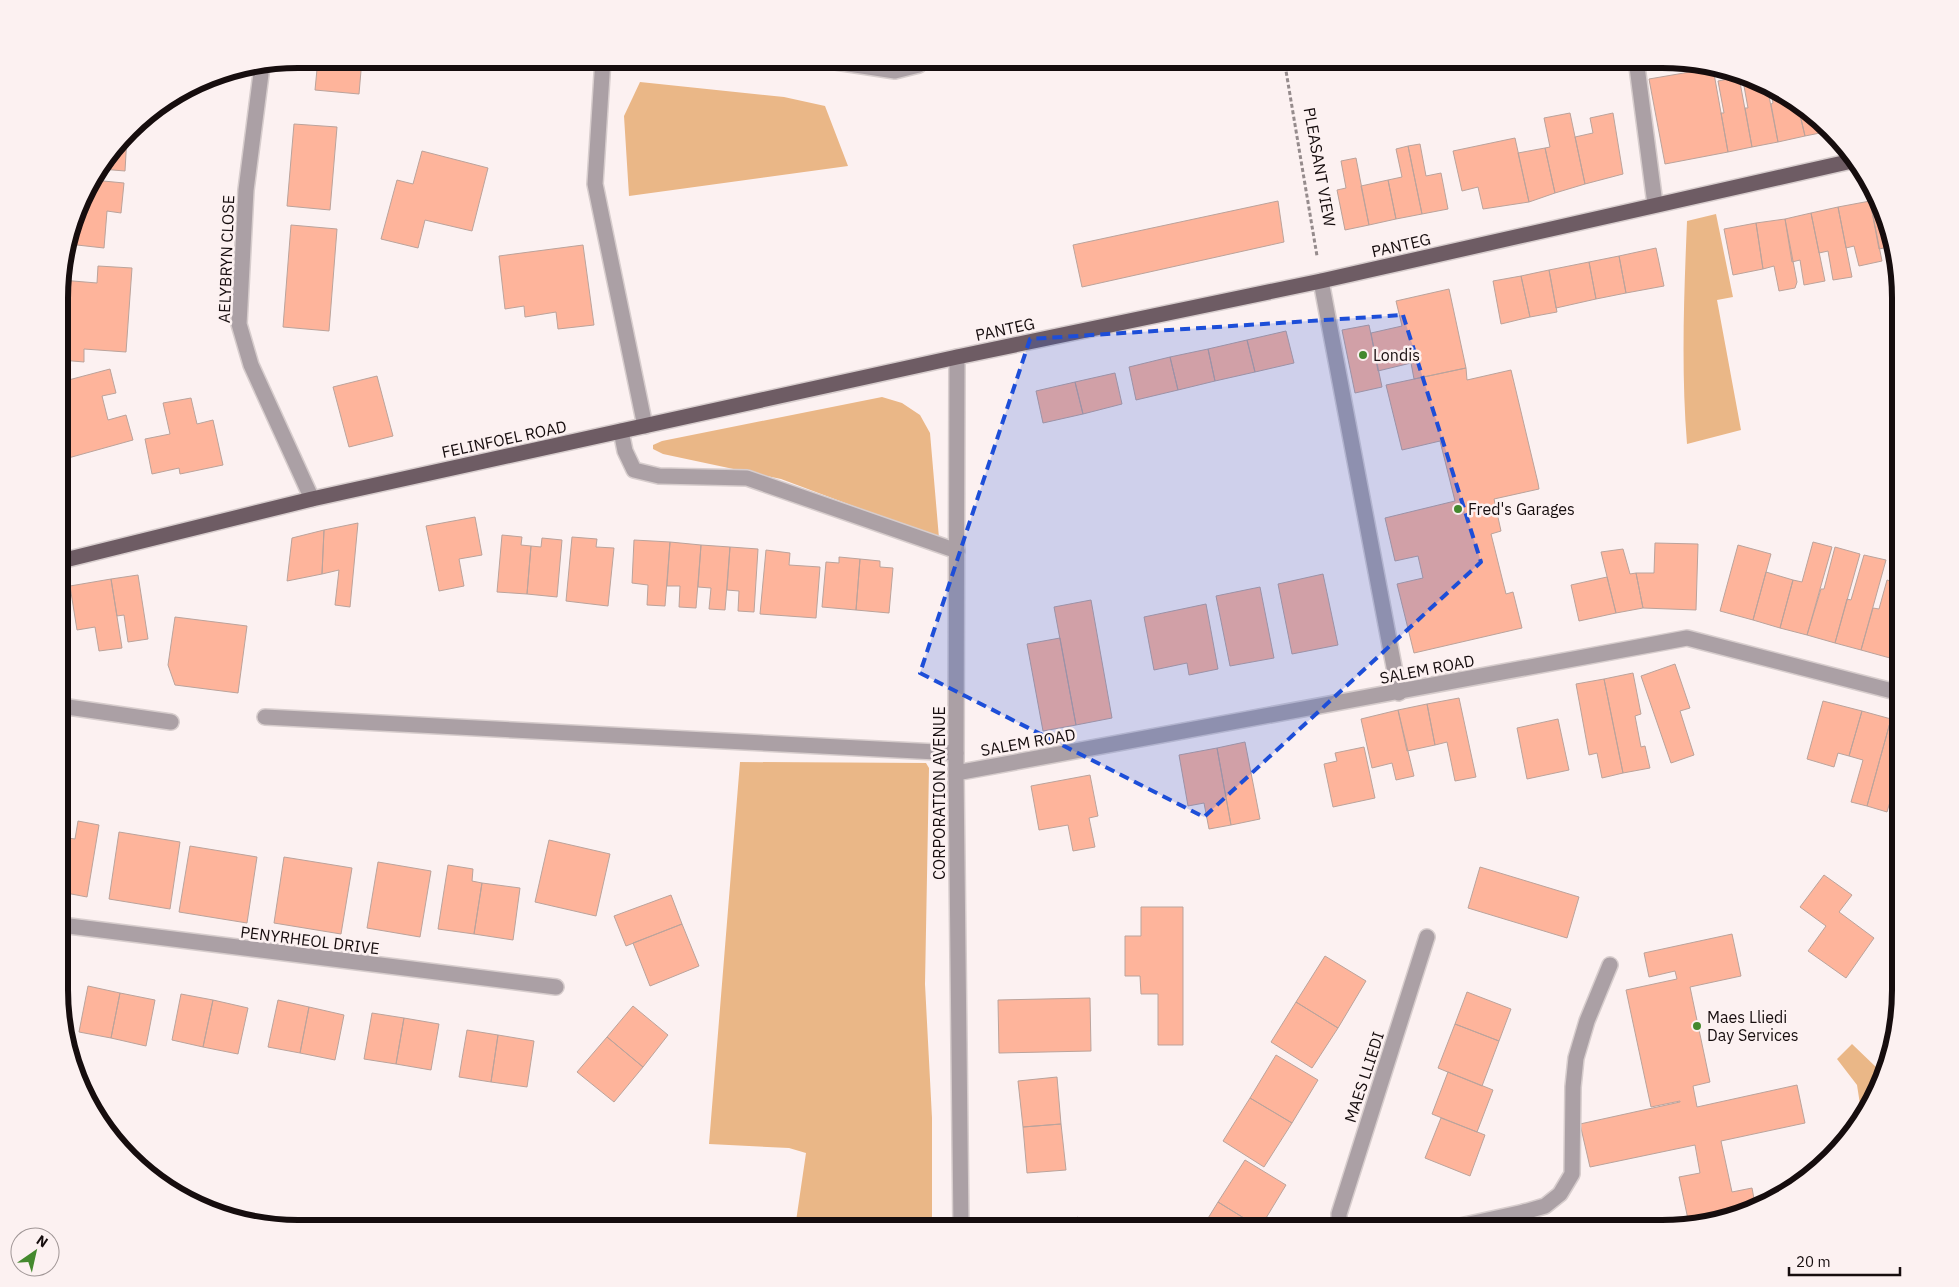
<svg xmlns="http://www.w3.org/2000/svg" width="1959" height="1287" font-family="'IBM Plex Sans',sans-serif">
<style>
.green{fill:#eab787}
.building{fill:#feb49b;stroke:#bba39b}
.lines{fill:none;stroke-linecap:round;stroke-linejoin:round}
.lane-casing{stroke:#d7cdcd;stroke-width:18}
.street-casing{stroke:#d7cdcd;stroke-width:18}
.primary-casing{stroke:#d7cdcd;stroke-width:18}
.path{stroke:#958b8c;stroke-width:3;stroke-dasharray:4 2.5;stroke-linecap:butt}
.lane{stroke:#aba0a5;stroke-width:15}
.street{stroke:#aba0a5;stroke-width:15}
.primary{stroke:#6e5c64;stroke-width:15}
.marked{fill:#1d4ed8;fill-opacity:0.2;stroke:#1d4ed8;stroke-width:4;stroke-dasharray:10 6;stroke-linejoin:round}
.poi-dot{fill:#44892e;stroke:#fcf1f1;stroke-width:2}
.labels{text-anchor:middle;stroke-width:5;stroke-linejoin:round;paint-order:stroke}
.street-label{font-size:16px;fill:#160d0e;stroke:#fcf1f1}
.poi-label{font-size:16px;fill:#160d0e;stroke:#fcf1f1;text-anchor:start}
.rim{fill:none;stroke:#160d0e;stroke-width:6}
</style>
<rect width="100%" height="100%" fill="#fcf1f1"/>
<path class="green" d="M640,82l144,15 41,9 23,60 -219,30 -5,-80z
M1716,214l17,83 -16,3 24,130 -54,14c-6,-75 -3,-148 0,-223z
M882,397l20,6 18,12 10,18 9,105 -158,-59 -118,-25 -10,-5v-4l9,-4z
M740,762l186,1 3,5 -4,216 7,134v110h-137l11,-75 -17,-5 -80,-4z
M1852,1044l25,24 7,5 -22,44 -5,-32 -20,-26z"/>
<path class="building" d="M318,59h44l-3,35 -44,-4z
M1713,68l15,84 -63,12 -16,-85z
M1744,74l23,12 11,56 -26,5 -7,-39h3l-6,-33z
M1739,77l13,70 -24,5 -7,-39h3l-6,-32z
M1770,87l27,15 8,34 -27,6 -7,-38 2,-1z
M1797,102l28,30 -20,4z
M1570,113l15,71 -30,9 -10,-45 5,-1 -6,-29z
M1613,113l10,61 -38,10 -10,-47 18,-4 -3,-15z
M294,124l43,3 -7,83 -43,-4z
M127,136l-2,35 -24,-2z
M1515,138l14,64 -46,7 -5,-22 -16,4 -9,-40z
M1420,144l6,32 15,-3 7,36 -26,5 -14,-68z
M1408,146l14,68 -26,5 -8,-39 14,-3 -6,-28z
M1545,148l10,45 -26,9 -11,-49z
M422,151l66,17 -16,63 -47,-11 -7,28 -37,-9 16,-59 16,4z
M1356,158l13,67 -24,5 -8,-40 9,-2 -5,-27z
M93,180l31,3 -3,30 -14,-2 -3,37 -36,-4 16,-52z
M1388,180l8,39 -27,6 -8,-39z
M1278,201l6,41 -202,45 -9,-42z
M1870,201h5l14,46 -10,2z
M1870,201l12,60 -23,5 -5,-20 -8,2 -8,-41z
M1838,207l14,70 -19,3 -5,-29 -9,2 -8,-40z
M1811,213l14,68 -21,4 -4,-25 -8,2 -7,-43z
M1785,219l12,63 -2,6 -16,3 -5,-25 -11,3 -7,-46z
M1756,223l7,46 -30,6 -9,-46z
M291,225l46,4 -8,102 -46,-4z
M583,245l11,80 -36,4 -2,-17 -31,5 -1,-11 -19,3 -6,-53z
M1656,248l8,38 -38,7 -7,-37z
M1619,256l7,37 -30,6 -7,-37z
M1589,262l7,37 -40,9 -7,-38z
M98,266l34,2 -6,84 -42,-3v13l-23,-2v-80l36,3z
M1549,270l8,42 -27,5 -9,-41z
M1521,276l9,41 -29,7 -8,-43z
M1449,289l17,79 -52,11 -3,-16 -33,8 -7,-38 31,-7 -6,-25z
M1369,325l13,62 -27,6 -13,-63z
M1286,331l8,32 -39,9 -8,-32z
M1247,340l8,32 -40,9 -7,-32z
M1208,349l7,32 -37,9 -8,-33z
M1170,357l8,33 -42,10 -7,-33z
M1466,368l1,12 44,-10 27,113 1,6 -45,10 7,32 -10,3 15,60 7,-2 9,36 -108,25 -17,-69 26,-6 -5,-22 -23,5 -10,-43 70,-17 -15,-60 -38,9 -16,-65z
M110,369l6,24 -14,3 6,24 18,-5 7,25 -72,20v-78z
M1115,373l7,31 -39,10 -8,-32z
M377,376l16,60 -44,11 -16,-60z
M1075,382l8,32 -40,9 -7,-32z
M191,398l6,26 16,-4 10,45 -43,9 -1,-6 -27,6 -7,-35 25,-5 -7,-31z
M475,517l7,38 -23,4 5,27 -25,5 -13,-65z
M358,523l-8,84 -15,-2 4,-35 -17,4 2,-44z
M324,530l-2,44 -35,7 5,-43z
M502,535l20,2 -1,8 10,1 -4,48 -30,-2z
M572,537l25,2 -1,8 18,1 -6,58 -42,-5z
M542,538l20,2 -5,57 -30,-3 4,-48 10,1z
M634,540l36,2 -5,64 -18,-1 1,-20 -16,-2z
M670,542l31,3 -5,63 -17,-1 1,-21h-13z
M1813,542l19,5 -25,88 -27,-7 13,-48 9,2z
M1655,543l43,1 -2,66 -53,-2 -7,-35h18z
M701,545l29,2 -5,63 -16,-1 2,-21 -13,-1z
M1738,545l33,9 -18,66 -33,-9z
M730,547l28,2 -4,63 -16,-1 1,-20 -12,-1z
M1835,547l25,7 -25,89 -28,-8 14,-46h3z
M1623,549l7,25 6,-1 7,35 -27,5 -15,-61z
M766,550l24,3 -1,12 31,2 -4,51 -56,-4z
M1864,555l22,5 -25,90 -26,-7 12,-44 4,1z
M839,557l21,2 -4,51 -34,-3 4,-45 13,1z
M860,559l20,2v6l13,1 -4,45 -33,-3z
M1766,572l27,8 -13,48 -27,-8z
M1323,574l15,71 -46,9 -14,-70z
M138,575l10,64 -20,3 -4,-27 -7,1 -6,-37z
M1607,577l9,36 -37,8 -8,-36z
M111,579l11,69 -23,3 -4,-24 -18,3 -7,-44z
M1887,580l13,4v37l-10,37 -29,-8 12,-42 6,1z
M1260,587l14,71 -44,8 -14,-70z
M1091,600l21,118 -36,7 -22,-118z
M1206,604l12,65 -29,6 -2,-12 -33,7 -10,-53z
M175,617l72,9 -9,67 -63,-8 -7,-20z
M61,621l7,36 -7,1z
M1900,621v39l-10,-2z
M1060,638l16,87 -33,6 -16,-87z
M1675,664l15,44 -10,3 14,44 -23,8 -30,-87z
M1633,673l8,41 -6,2 6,31 4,-1 5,22 -27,5 -19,-94z
M1604,679l19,94 -21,5 -5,-25 -8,2 -13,-71z
M1459,698l17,79 -21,4 -8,-39 -12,3 -8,-41z
M1823,701l39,10 -13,45 -11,-3 -4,14 -27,-8z
M1427,704l8,41 -28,6 -9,-41z
M1398,710l16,66 -18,4 -4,-17 -20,5 -11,-49z
M1862,711l29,8 -24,87 -16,-4 12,-42 -14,-4z
M1558,719l11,51 -42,9 -10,-51z
M1891,719l9,3v46l-13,44 -20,-6z
M1245,742l15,77 -29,6 -14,-77z
M1364,747l11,51 -42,9 -9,-43 13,-3 -2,-8z
M1217,748l14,77 -22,4 -5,-26 -16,3 -9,-51z
M1090,775l8,41 -9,2 6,29 -22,4 -5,-26 -29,5 -8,-44z
M78,821l21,4 -12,72 -26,-5v-55l14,2z
M119,832l61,10 -10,67 -61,-10z
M549,840l61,14 -14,62 -61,-14z
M190,846l67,11 -10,66 -68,-11z
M284,857l68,11 -11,66 -67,-11z
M378,862l53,9 -11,66 -53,-9z
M448,865l25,4 -1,12 10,2 -8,51 -36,-5z
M1480,867l99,30 -12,41 -99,-30z
M1824,875l28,20 -13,17 35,26 -28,40 -38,-27 18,-25 -26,-19z
M482,883l38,5 -7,52 -39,-6z
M671,895l11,29 -56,22 -12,-30z
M1141,907h42v138h-25v-51h-17l-1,-18h-15v-40h16z
M682,924l17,42 -49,20 -17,-43z
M1732,934l9,42 -51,11 20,95 -17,4 4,21 100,-22 8,38 -84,18 11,51 20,-4 3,16 -66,20 -10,-47 21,-4 -5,-28 -105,22 -10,-43 100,-22v-1l-29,6 -25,-117 51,-11 -2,-8 -26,6 -5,-24z
M1325,956l41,25 -28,47 -42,-26z
M88,986l32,7 -9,45 -32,-6z
M1467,992l44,17 -12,32 -44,-17z
M120,993l35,7 -9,46 -35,-8z
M181,994l32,6 -10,47 -31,-7z
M1090,998l1,53 -92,2 -1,-53z
M213,1000l35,8 -10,46 -35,-7z
M278,1000l31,7 -9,46 -32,-6z
M1296,1002l42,26 -26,40 -41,-26z
M633,1006l35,29 -25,32 -36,-30z
M309,1007l35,8 -9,45 -35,-7z
M372,1013l32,5 -8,46 -32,-5z
M404,1018l35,6 -8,46 -35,-6z
M1455,1024l44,17 -17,45 -44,-18z
M467,1030l31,5 -7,47 -32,-5z
M498,1035l36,6 -7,46 -36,-5z
M607,1037l36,30 -29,35 -37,-30z
M1276,1055l42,25 -26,43 -42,-25z
M1448,1072l45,18 -16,42 -45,-18z
M1057,1077l4,47 -38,3 -5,-46z
M1250,1098l42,25 -28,44 -41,-26z
M1441,1118l44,17 -15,41 -45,-18z
M1061,1124l5,46 -39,3 -4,-46z
M1245,1160l41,25 -26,43 -42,-26z
M1218,1202l42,26h-58z
M1078,1217l7,11h-25z"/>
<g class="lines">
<defs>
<path id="lane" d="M603,59l-8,125 50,242
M816,59l79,12 24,-6 5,-6
M1321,281l78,412
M621,431l4,20 9,19 25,6 88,2 210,73
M61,706l110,16
M265,717l691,36
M1524,1212l21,-6 15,-12 12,-20 1,-87 3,-29 11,-37 23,-56"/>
<path id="street" d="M1636,59l19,145
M262,66l-16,124 -7,134 12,41 61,134
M957,357l-1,416 5,455
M956,773l731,-135 213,55
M61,925l495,62
M1339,1228v-14l88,-277
M1451,1228l73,-16"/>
<path id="primary" d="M61,561l251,-62 645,-142 364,-76 531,-120"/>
</defs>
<use href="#lane" class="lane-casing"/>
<use href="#street" class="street-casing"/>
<use href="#primary" class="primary-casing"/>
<path class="path" d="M1284,59l33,197"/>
<use href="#lane" class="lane"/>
<use href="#street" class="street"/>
<use href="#primary" class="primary"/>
</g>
<path class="marked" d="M1403,315l78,247 -277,255 -284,-144 110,-334z"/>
<g class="poi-dot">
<circle cx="1363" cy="355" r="5"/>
<circle cx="1458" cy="509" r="5"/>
<circle cx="1697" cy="1026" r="5"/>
</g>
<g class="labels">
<g class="street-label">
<text transform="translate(1320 167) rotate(80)" y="6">PLEASANT VIEW</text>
<text transform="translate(1401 245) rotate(-13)" y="6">PANTEG</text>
<text transform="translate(226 259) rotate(-88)" y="6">AELYBRYN CLOSE</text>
<text transform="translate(1005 329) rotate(-12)" y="6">PANTEG</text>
<text transform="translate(504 439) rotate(-12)" y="6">FELINFOEL ROAD</text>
<text transform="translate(1427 669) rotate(-11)" y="6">SALEM ROAD</text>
<text transform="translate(1028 742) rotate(-10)" y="6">SALEM ROAD</text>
<text transform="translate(939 793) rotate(-90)" y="6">CORPORATION AVENUE</text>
<text transform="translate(310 940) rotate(7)" y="6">PENYRHEOL DRIVE</text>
<text transform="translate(1364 1077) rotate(-72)" y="6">MAES LLIEDI</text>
</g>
<g class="poi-label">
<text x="1373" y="361">Londis</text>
<text x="1468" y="515">Fred's Garages</text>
<text x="1707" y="1023">Maes Lliedi<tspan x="1707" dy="18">Day Services</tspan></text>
</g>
</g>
<path d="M0 0H1959V1287H0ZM298 68H1662A230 230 0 0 1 1892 298V990A230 230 0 0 1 1662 1220H298A230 230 0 0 1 68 990V298A230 230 0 0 1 298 68Z" fill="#fcf1f1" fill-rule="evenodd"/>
<path class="rim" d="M298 68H1662A230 230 0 0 1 1892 298V990A230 230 0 0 1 1662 1220H298A230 230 0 0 1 68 990V298A230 230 0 0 1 298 68Z"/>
<g transform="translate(35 1252) rotate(34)"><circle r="24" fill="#fcf1f1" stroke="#a09696"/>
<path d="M0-4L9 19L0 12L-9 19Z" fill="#44892e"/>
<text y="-8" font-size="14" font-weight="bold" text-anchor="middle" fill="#160d0e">N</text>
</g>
<path d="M1789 1267v8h111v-8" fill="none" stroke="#160d0e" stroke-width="2.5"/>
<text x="1796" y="1267" font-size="15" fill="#160d0e" stroke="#fcf1f1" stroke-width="4" paint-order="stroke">20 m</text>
</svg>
